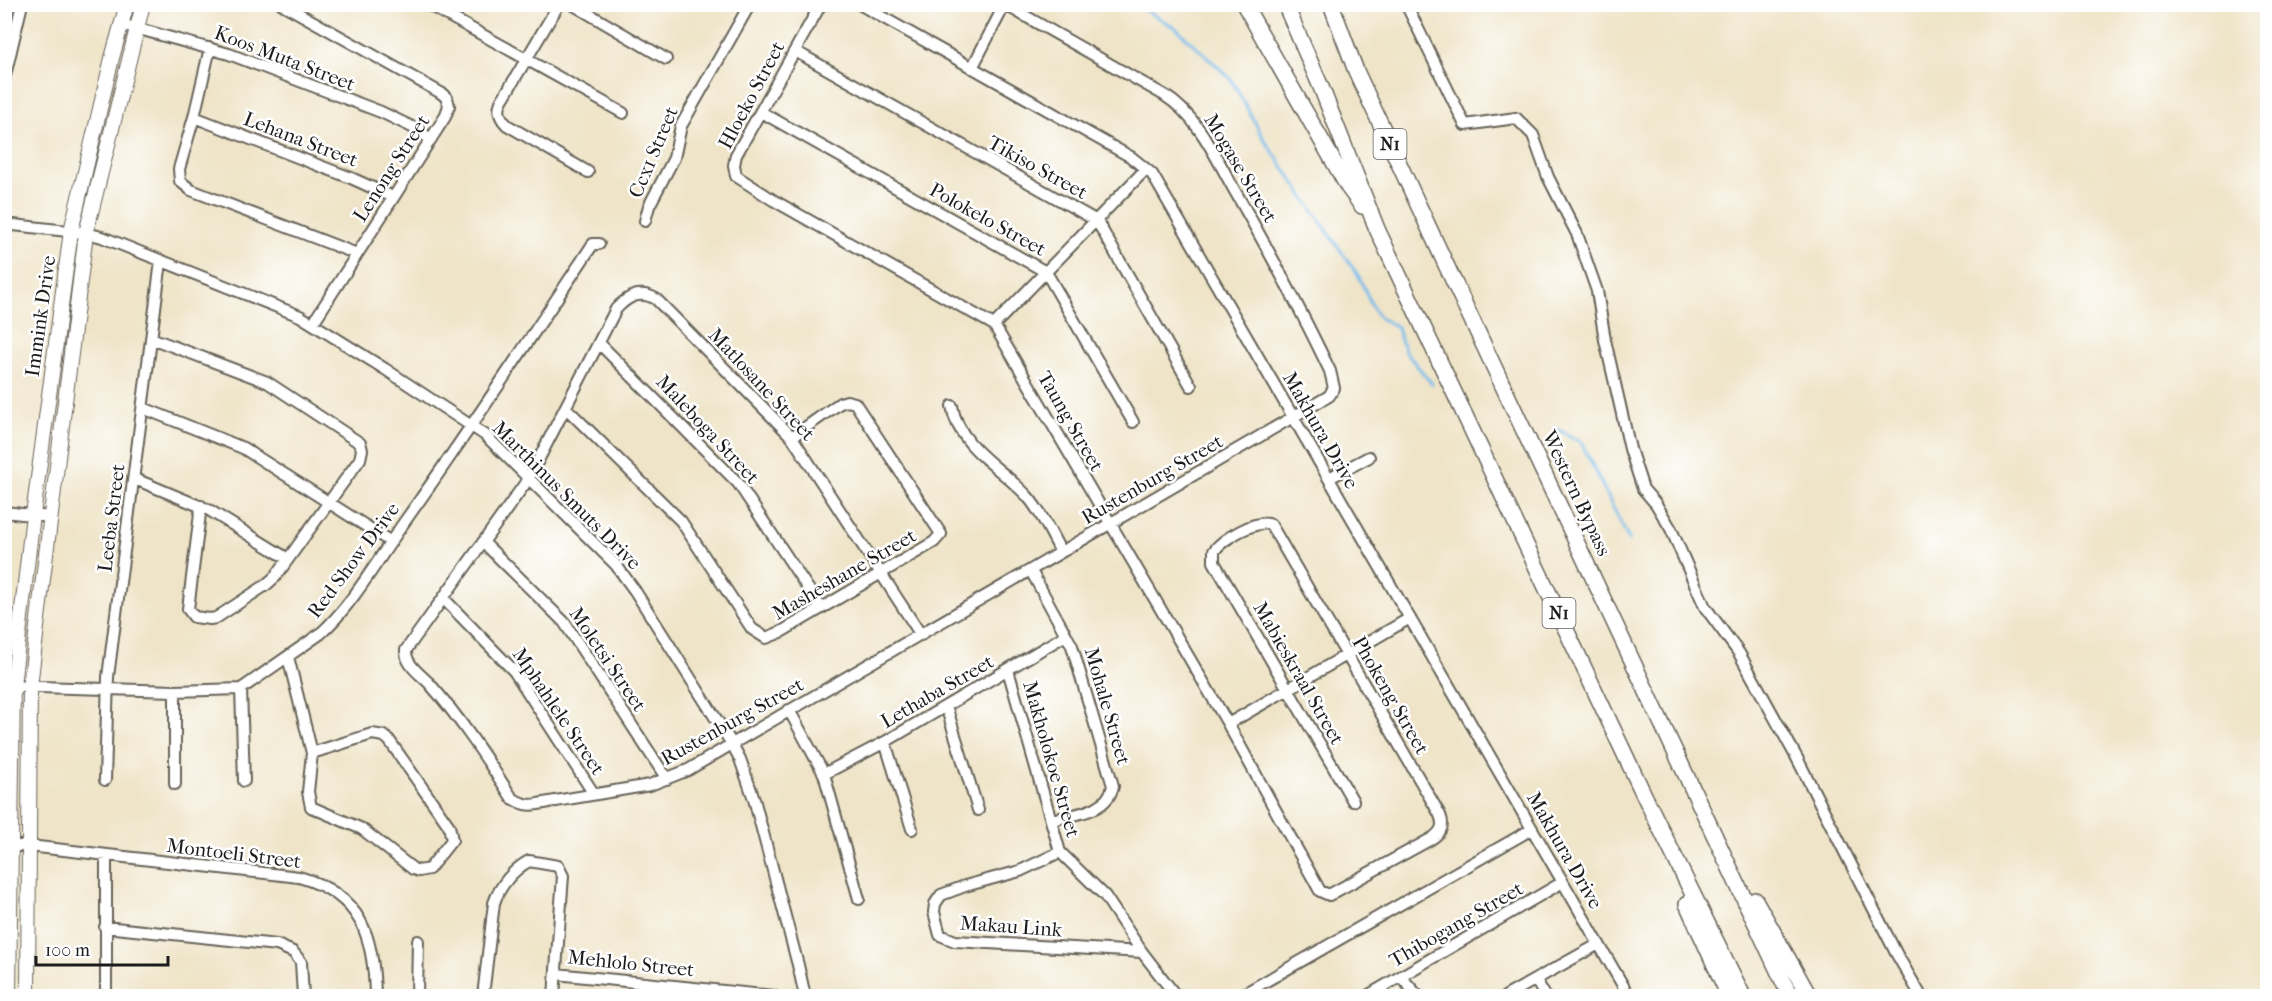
<svg xmlns="http://www.w3.org/2000/svg" width="2272" height="1001" font-family="'IM FELL French Canon',serif">
<style>
.lines{fill:none;stroke-linecap:round;stroke-linejoin:round}
.stream{stroke:#73baea;stroke-width:3}
.minor-casing{stroke:#666258;stroke-width:14}
.major-casing{stroke:#666258;stroke-width:16}
.highway-casing{stroke:#666258;stroke-width:18}
.minor{stroke:#fff;stroke-width:10}
.major{stroke:#fff;stroke-width:14}
.highway{stroke:#fff;stroke-width:15}
.labels{text-anchor:middle;stroke-width:5;stroke-linejoin:round;paint-order:stroke}
.shield{fill:#fff;stroke:#606060;stroke-width:1.5}
.shield-label{font-size:18px;font-weight:bold;fill:#1c1c1c}
.street-label{font-size:20px;fill:#1c1c1c;stroke:#fff}
</style>
<rect width="100%" height="100%" fill="#fff"/>
<filter id="ink" filterUnits="userSpaceOnUse"><feTurbulence type="fractalNoise" baseFrequency=".0167" numOctaves="2"/><feDisplacementMap in="SourceGraphic" scale="12" xChannelSelector="R" yChannelSelector="G"/><feConvolveMatrix kernelMatrix="1 2 1 2 8 2 1 2 1" color-interpolation-filters="sRGB"/></filter>
<filter id="wash" filterUnits="userSpaceOnUse"><feTurbulence type="fractalNoise" baseFrequency=".008" numOctaves="4" result="noise"/><feDisplacementMap in="SourceGraphic" scale="24" xChannelSelector="R" yChannelSelector="G"/><feGaussianBlur stdDeviation="1.35" result="paint"/><feColorMatrix in="noise" values="0 0 0 0 0 0 0 0 0 0 0 0 0 0 0 0 0 1.4 0 .05"/><feComposite in="paint" operator="in"/></filter>
<g filter="url(#wash)">
<rect width="100%" height="100%" fill="#efe4c8"/>
<g class="lines">
<path class="stream" d="M1135,4l41,24 55,51 33,60 95,138 15,33 7,9 15,7 9,25 27,33
M1557,429l24,13 48,98"/>
</g>
</g>
<g filter="url(#ink)">
<g class="lines">
<defs>
<path id="minor" d="M282,4l159,89 6,5 2,8 -4,11 -132,206
M427,4l196,109
M559,4l-58,98c-4,9 -1,16 6,23l81,47
M572,4l94,55
M821,4l-85,151 -2,10 2,11 37,24 221,125 234,399 92,167 9,4 102,-56c11,-7 14,-14 8,-26l-168,-288c-13,-7 -49,14 -57,26v11l139,239
M859,4l272,153 21,17 477,822
M1406,4l59,121 51,-7 17,17 15,42 29,57 20,57 8,49 25,109 13,40 13,15 15,25 34,78 34,46 59,107 98,193 25,43
M121,24l108,30 152,58 31,15 19,12
M210,48l-16,69 -15,52 1,12 11,9 166,64
M795,51l302,170 94,165
M972,68l33,-64
M4,80l18,-76
M761,112l285,160 87,150
M194,117l157,61 42,19
M645,221l4,-15 25,-48 7,-32 69,-122
M4,224l82,9 16,4 198,79 85,53 100,66 131,130 19,26 97,153 8,15 14,40 44,166 7,31
M994,325l152,-156
M151,338l116,44 93,61 2,7 -2,9 -84,117 -10,9 -50,33 -6,1 -16,-2 -6,-8 13,-103
M599,343l139,140 83,125
M952,406c7,42 49,61 76,91 14,16 23,37 33,55
M143,408l100,40 148,94
M566,408l115,113 71,108 14,9 15,-6 153,-90 7,-8 -86,-131 -8,-2 -7,2 -48,34
M1329,478l40,-21
M135,479l74,31 79,49
M4,512l46,5
M483,542l81,80 103,157
M1031,571l41,75 41,140c-6,27 -39,28 -61,34
M443,598l71,73 80,123
M921,635l-129,-198 -136,-138c-16,-9 -28,-3 -40,10l-87,169 -123,172c-1,14 14,24 23,33 32,36 57,75 83,115 9,6 16,8 26,6l112,-19 38,-15 44,-26 597,-348 5,-8 -4,-17c-29,-61 -61,-120 -94,-178 -20,-35 -37,-76 -72,-98l-160,-91
M288,657l24,96 -4,39 3,15 51,22 51,40 6,2 10,-2 23,-29 -3,-14 -60,-86 -5,-4 -12,-2 -60,19
M1008,670l52,182 45,44 37,56 34,44
M4,686l171,5 66,-2 79,-55c31,-27 61,-79 85,-113 65,-91 126,-184 188,-277h6
M241,689l3,92
M175,691v93
M946,706l32,104
M789,710l35,64 35,125
M1228,724l182,-106
M885,742l27,87
M824,774l61,-32 181,-107
M105,780l3,-103 53,-416
M11,846h18l270,31c63,18 75,60 76,119
M1060,852l-40,19 -55,15 -24,9 -6,9 -1,8 6,23 15,6 187,11
M106,856v140
M105,927l172,18 16,7 8,10 2,34
M556,974l218,22
M1401,977l17,19
M1536,980l9,16
M417,996l1,-55
M483,996l11,-93c6,-18 20,-34 35,-42l29,5 5,10 -9,120
M1240,996l292,-167
M1367,996l196,-114
M1506,996l93,-52"/>
<path id="major" d="M9,996l4,-310 20,-171 38,-284 41,-173 15,-54
M28,996l2,-309 7,-60 49,-394 57,-229"/>
<path id="highway" d="M1244,4l104,183 14,19
M1285,4l36,83 56,142 267,566 99,201
M1331,4l25,67 98,211 336,714
M1755,900l54,96
M1687,904l42,92"/>
</defs>
<use href="#minor" class="minor-casing"/>
<use href="#major" class="major-casing"/>
<use href="#highway" class="highway-casing"/>
<use href="#minor" class="minor"/>
<use href="#major" class="major"/>
<use href="#highway" class="highway"/>
</g>
</g>
<g class="labels">
<g class="shield">
<rect x="1373.5" y="129" width="33" height="30" rx="4.5"/>
<rect x="1542.5" y="598" width="33" height="30" rx="4.5"/>
</g>
<g class="shield-label">
<text x="1390" y="150">N1</text>
<text x="1559" y="619">N1</text>
</g>
<g class="street-label">
<text transform="translate(285 58) rotate(21)" y="7">Koos Muta Street</text>
<text transform="translate(751 95) rotate(-62)" y="7">Hloeko Street</text>
<text transform="translate(301 139) rotate(21)" y="7">Lehana Street</text>
<text transform="translate(653 152) rotate(-67)" y="7">Ccx1 Street</text>
<text transform="translate(1038 167) rotate(29)" y="7">Tikiso Street</text>
<text transform="translate(391 168) rotate(-57)" y="7">Lenong Street</text>
<text transform="translate(1241 168) rotate(59)" y="7">Mogase Street</text>
<text transform="translate(988 219) rotate(29)" y="7">Polokelo Street</text>
<text transform="translate(40 316) rotate(-82)" y="7">Immink Drive</text>
<text transform="translate(762 384) rotate(47)" y="7">Matlosane Street</text>
<text transform="translate(1071 421) rotate(60)" y="7">Taung Street</text>
<text transform="translate(708 429) rotate(47)" y="7">Maleboga Street</text>
<text transform="translate(1321 430) rotate(60)" y="7">Makhura Drive</text>
<text transform="translate(1152 479) rotate(-30)" y="7">Rustenburg Street</text>
<text transform="translate(1577 493) rotate(65)" y="7">Western Bypass</text>
<text transform="translate(567 495) rotate(45)" y="7">Marthinus Smuts Drive</text>
<text transform="translate(111 518) rotate(-83)" y="7">Leeba Street</text>
<text transform="translate(353 560) rotate(-53)" y="7">Red Show Drive</text>
<text transform="translate(844 574) rotate(-30)" y="7">Masheshane Street</text>
<text transform="translate(608 659) rotate(56)" y="7">Moletsi Street</text>
<text transform="translate(1299 673) rotate(60)" y="7">Mabieskraal Street</text>
<text transform="translate(937 691) rotate(-30)" y="7">Lethaba Street</text>
<text transform="translate(1391 695) rotate(60)" y="7">Phokeng Street</text>
<text transform="translate(1108 706) rotate(74)" y="7">Mohale Street</text>
<text transform="translate(559 711) rotate(56)" y="7">Mphahlele Street</text>
<text transform="translate(732 721) rotate(-29)" y="7">Rustenburg Street</text>
<text transform="translate(1052 759) rotate(74)" y="7">Makholokoe Street</text>
<text transform="translate(1565 850) rotate(60)" y="7">Makhura Drive</text>
<text transform="translate(234 853) rotate(7)" y="7">Montoeli Street</text>
<text transform="translate(1456 924) rotate(-30)" y="7">Thibogang Street</text>
<text transform="translate(1011 926) rotate(4)" y="7">Makau Link</text>
<text transform="translate(631 963) rotate(6)" y="7">Mehlolo Street</text>
</g>
</g>
<rect width="2272" height="1001" fill="none" stroke="#fff" stroke-width="24"/>
<path d="M36 956v9h132v-9" fill="none" stroke="#1c1c1c" stroke-width="3"/>
<text x="45" y="956" font-size="18" fill="#1c1c1c" stroke="#ffffff" stroke-width="4.5" paint-order="stroke">100 m</text>
</svg>
